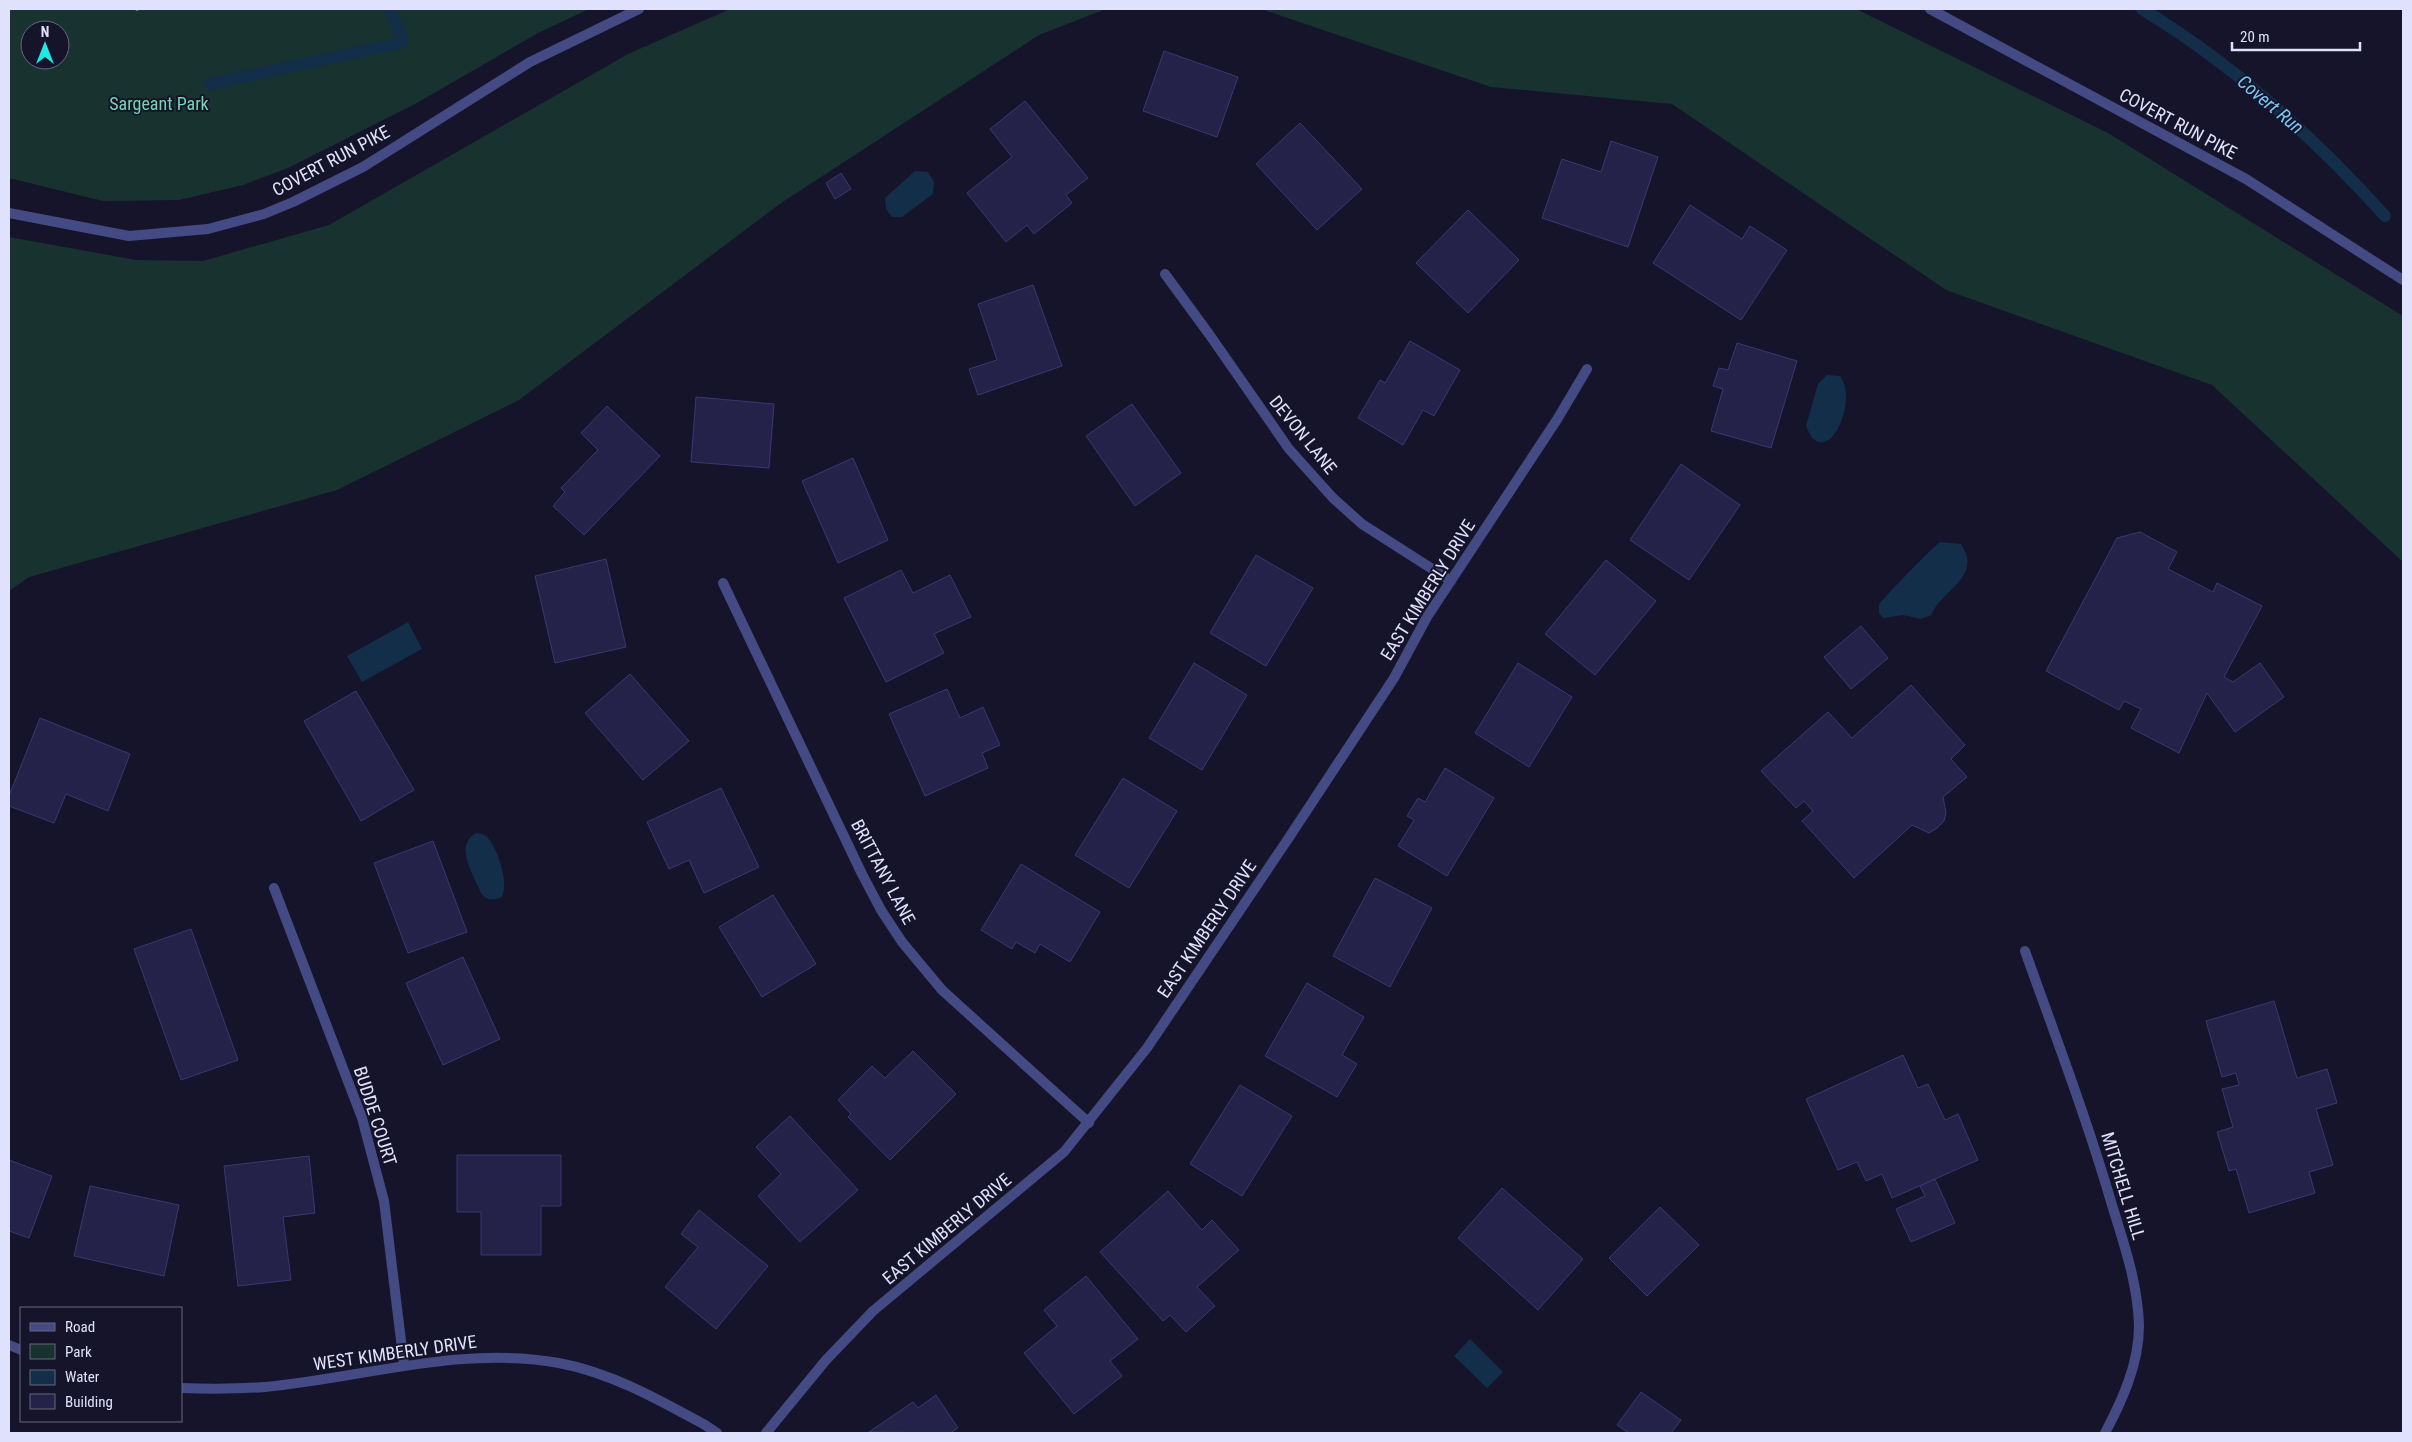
<svg xmlns="http://www.w3.org/2000/svg" width="2412" height="1442" font-family="'Roboto Condensed',sans-serif">
<style>
.green{fill:#18332f;fill-rule:evenodd}
.water{fill:#132e49}
.lines{fill:none;stroke-linecap:round;stroke-linejoin:round}
.stream{stroke:#132e49;stroke-width:12}
.building{fill:#252249;stroke:#3b3773}
.path{stroke:#3eb29d;stroke-width:3;stroke-dasharray:2.5 4;stroke-linecap:butt}
.minor{stroke:#444a84;stroke-width:10}
.tertiary{stroke:#444a84;stroke-width:10}
.labels{text-anchor:middle;stroke-width:4;stroke-linejoin:round;paint-order:stroke}
.park-label{font-size:18px;fill:#72d6b1;stroke:#15142a}
.street-label{font-size:18px;fill:#e0e1fc;stroke:#15142a}
.water-label{font-size:19px;font-style:italic;fill:#79c8f1;stroke:#15142a}
</style>
<rect width="100%" height="100%" fill="#15142a"/>
<path class="green" d="M9,9h580l-51,24 -123,71 -127,64 -45,17 -64,15 -76,1 -94,-23zM30,30h30v30h-30z
M730,9h376l-67,26 -258,168 -262,197 -182,90 -308,87 -20,14v-354l127,23 67,1 126,-36 299,-171z
M1261,9h595l252,124 295,183v246l-191,-177 -266,-95 -274,-186 -181,-17z"/>
<path class="water" d="M915,171l13,1 6,10 -1,12 -31,23h-10l-6,-8 -1,-11z
M1827,375l13,1c20,26 -15,99 -34,50l12,-42z
M1940,542l21,2c22,33 -18,44 -30,71l-10,4 -18,-4 -20,3 -4,-5c0,-2 0,-6 0,-8 3,-6 53,-57 61,-63z
M408,622l14,27 -60,33 -15,-26z
M476,833c5,1 8,1 11,4 11,11 23,48 14,61 -10,2 -16,3 -21,-7 -7,-17 -26,-46 -4,-58z
M1470,1339l33,33 -16,16 -33,-32z"/>
<g class="lines">
<path class="stream" d="M2142,9c92,56 171,127 243,207
M210,84l191,-41 1,-5 -12,-29"/>
</g>
<path class="building" d="M1164,51l74,26 -21,60 -74,-26z
M1025,101l63,77 -22,17 6,8 -38,31 -7,-9 -21,17 -39,-49 45,-36 -22,-28z
M1300,123l62,66 -45,41 -61,-66z
M1611,141l47,16 -30,90 -86,-29 20,-59 39,13z
M841,173l10,16 -16,10 -9,-16z
M1690,205l52,34 8,-13 37,24 -46,70 -88,-57z
M1468,210l51,50 -51,53 -52,-50z
M1033,285l29,81 -84,29 -9,-26 28,-9 -19,-56z
M1410,341l50,29 -26,46 -11,-6 -20,35 -45,-27 22,-38 5,3z
M1737,343l60,18 -26,87 -60,-17 12,-42 -10,-3 6,-18 9,2z
M696,397l78,7 -5,64 -78,-6z
M1132,404l49,69 -46,33 -49,-70z
M607,406l53,50 -76,79 -31,-29 12,-14 -4,-4 37,-38 -17,-17z
M853,458l35,82 -50,23 -36,-82z
M1681,464l59,41 -51,75 -59,-40z
M2140,532l37,20 -9,17 45,23 4,-9 45,23 -38,71 9,5 27,-19 24,34 -49,35 -28,-39 -28,60 -48,-25 10,-19 -17,-8 -5,9 -73,-39 71,-133z
M1256,555l57,33 -47,78 -56,-33z
M606,559l20,88 -71,16 -20,-87z
M1606,560l50,41 -61,74 -50,-41z
M901,570l12,23 37,-18 21,42 -37,17 10,19 -58,29 -42,-84z
M1861,626l27,32 -37,31 -27,-32z
M1194,663l53,32 -45,75 -53,-32z
M1518,663l54,34 -43,70 -54,-34z
M630,674l59,67 -46,39 -58,-67z
M1911,685l54,60 -14,14 16,18 -24,20 3,16 -2,8 -7,7 -8,5 -17,-8 -58,53 -52,-57 11,-10 -9,-10 -8,7 -35,-37 67,-59 24,26z
M947,689l13,29 23,-11 17,38 -18,8 6,15 -63,28 -36,-82z
M356,691l58,99 -53,31 -57,-100z
M40,718l90,36 -22,57 -42,-17 -12,29 -45,-17v-10z
M1445,768l49,30 -47,78 -49,-30 16,-26 -7,-4 11,-18 7,4z
M1123,778l54,33 -48,77 -54,-33z
M721,788l38,79 -55,26 -15,-33 -20,9 -22,-47z
M433,841l34,91 -59,21 -34,-90z
M1021,864l79,48 -30,50 -30,-18 -5,9 -19,-11 -4,7 -31,-19z
M1375,878l57,30 -42,79 -57,-31z
M773,895l43,69 -54,33 -43,-70z
M191,929l47,131 -57,20 -47,-131z
M463,957l37,82 -57,26 -37,-82z
M1307,983l57,34 -22,38 15,9 -20,33 -72,-41z
M2274,1001l23,77 30,-9 10,34 -21,6 17,56 -24,7 6,21 -66,20 -13,-44 -7,2 -12,-39 16,-5 -11,-38 17,-4 -3,-12 -14,4 -16,-56z
M913,1051l43,43 -66,66 -42,-43 3,-3 -13,-14 34,-34 13,12z
M1903,1055l15,33 10,-4 17,36 13,-6 20,46 -86,38 -10,-24 -16,7 -9,-19 -19,8 -32,-71z
M1240,1085l52,31 -50,80 -52,-32z
M790,1116l68,74 -58,52 -42,-46 23,-22 -25,-27z
M457,1155h104v51h-20v49h-60v-43h-24z
M309,1156l6,57 -32,4 8,63 -53,6 -14,-120z
M9,1160l43,16 -23,62 -20,-7z
M1935,1179l20,44 -44,19 -15,-33 29,-13 -5,-10z
M90,1186l89,19 -15,71 -90,-20z
M1502,1188l81,71 -45,51 -80,-72z
M1168,1191l34,39 10,-10 27,30 -42,37 18,19 -29,26 -16,-17 -7,6 -63,-69z
M1660,1207l39,38 -52,51 -38,-38z
M699,1210l69,56 -52,63 -51,-42 33,-40 -17,-13z
M1086,1276l52,63 -28,22 12,15 -48,38 -50,-61 33,-27 -13,-16z
M1641,1392l40,28 -10,13h-42l-12,-8z
M936,1395l22,33 -8,5 -81,-1 44,-30 5,6z"/>
<g class="lines">
<path class="path" d="M136,9l4,1"/>
<path class="minor" d="M1165,274l44,60 80,115 44,49 29,26 89,57
M723,583l139,291 19,36 21,32 40,48 147,133
M274,888l88,230 22,83 20,164
M2025,951c30,84 62,168 87,254 12,39 26,79 27,121 0,38 -17,75 -34,107
M9,1345l12,5
M181,1388c28,1 56,1 84,-1 98,-9 195,-42 294,-24 53,10 100,37 146,62l12,8
M766,1433l60,-73 47,-49 191,-159 83,-104 141,-209 106,-161 33,-61 131,-199 29,-49"/>
<path class="tertiary" d="M1930,9l316,170 157,101
M9,213l120,23 79,-7 56,-15 29,-12 70,-35 167,-105 109,-53"/>
</g>
<g class="labels">
<g class="park-label">
<text x="159" y="110">Sargeant Park</text>
</g>
<g class="street-label">
<text transform="translate(2178 124) rotate(28)" y="6">COVERT RUN PIKE</text>
<text transform="translate(331 161) rotate(-28)" y="6">COVERT RUN PIKE</text>
<text transform="translate(1303 435) rotate(51)" y="6">DEVON LANE</text>
<text transform="translate(1428 590) rotate(-58)" y="6">EAST KIMBERLY DRIVE</text>
<text transform="translate(883 872) rotate(62)" y="6">BRITTANY LANE</text>
<text transform="translate(1207 929) rotate(-56)" y="6">EAST KIMBERLY DRIVE</text>
<text transform="translate(375 1116) rotate(72)" y="6">BUDDE COURT</text>
<text transform="translate(2123 1186) rotate(73)" y="6">MITCHELL HILL</text>
<text transform="translate(947 1229) rotate(-40)" y="6">EAST KIMBERLY DRIVE</text>
<text transform="translate(395 1353) rotate(-8)" y="6">WEST KIMBERLY DRIVE</text>
</g>
<g class="water-label">
<text transform="translate(2271 104) rotate(40)" y="7">Covert Run</text>
</g>
</g>
<rect width="2412" height="1442" fill="none" stroke="#e0e1fc" stroke-width="20"/>
<rect x="20" y="1307" width="162" height="115" fill="#15142a" stroke="#66667e"/>
<rect x="30" y="1323" width="25" height="8" fill="#444a84" stroke="#66667e"/>
<text x="65" y="1332" font-size="15" fill="#e0e1fc">Road</text>
<rect x="30" y="1344" width="25" height="15" fill="#18332f" stroke="#66667e"/>
<text x="65" y="1357" font-size="15" fill="#e0e1fc">Park</text>
<rect x="30" y="1370" width="25" height="15" fill="#132e49" stroke="#66667e"/>
<text x="65" y="1382" font-size="15" fill="#e0e1fc">Water</text>
<rect x="30" y="1394" width="25" height="15" fill="#252249" stroke="#66667e"/>
<text x="65" y="1407" font-size="15" fill="#e0e1fc">Building</text>
<g transform="translate(45 45)"><circle r="24" fill="#15142a" stroke="#66667e"/>
<path d="M0-4L9 19L0 12L-9 19Z" fill="#20e8e3"/>
<text y="-8" font-size="14" font-weight="bold" text-anchor="middle" fill="#e0e1fc">N</text>
</g>
<path d="M2232 42v8h128v-8" fill="none" stroke="#e0e1fc" stroke-width="2.5"/>
<text x="2240" y="42" font-size="15" fill="#e0e1fc" stroke="#15142a" stroke-width="4" paint-order="stroke">20 m</text>
</svg>
